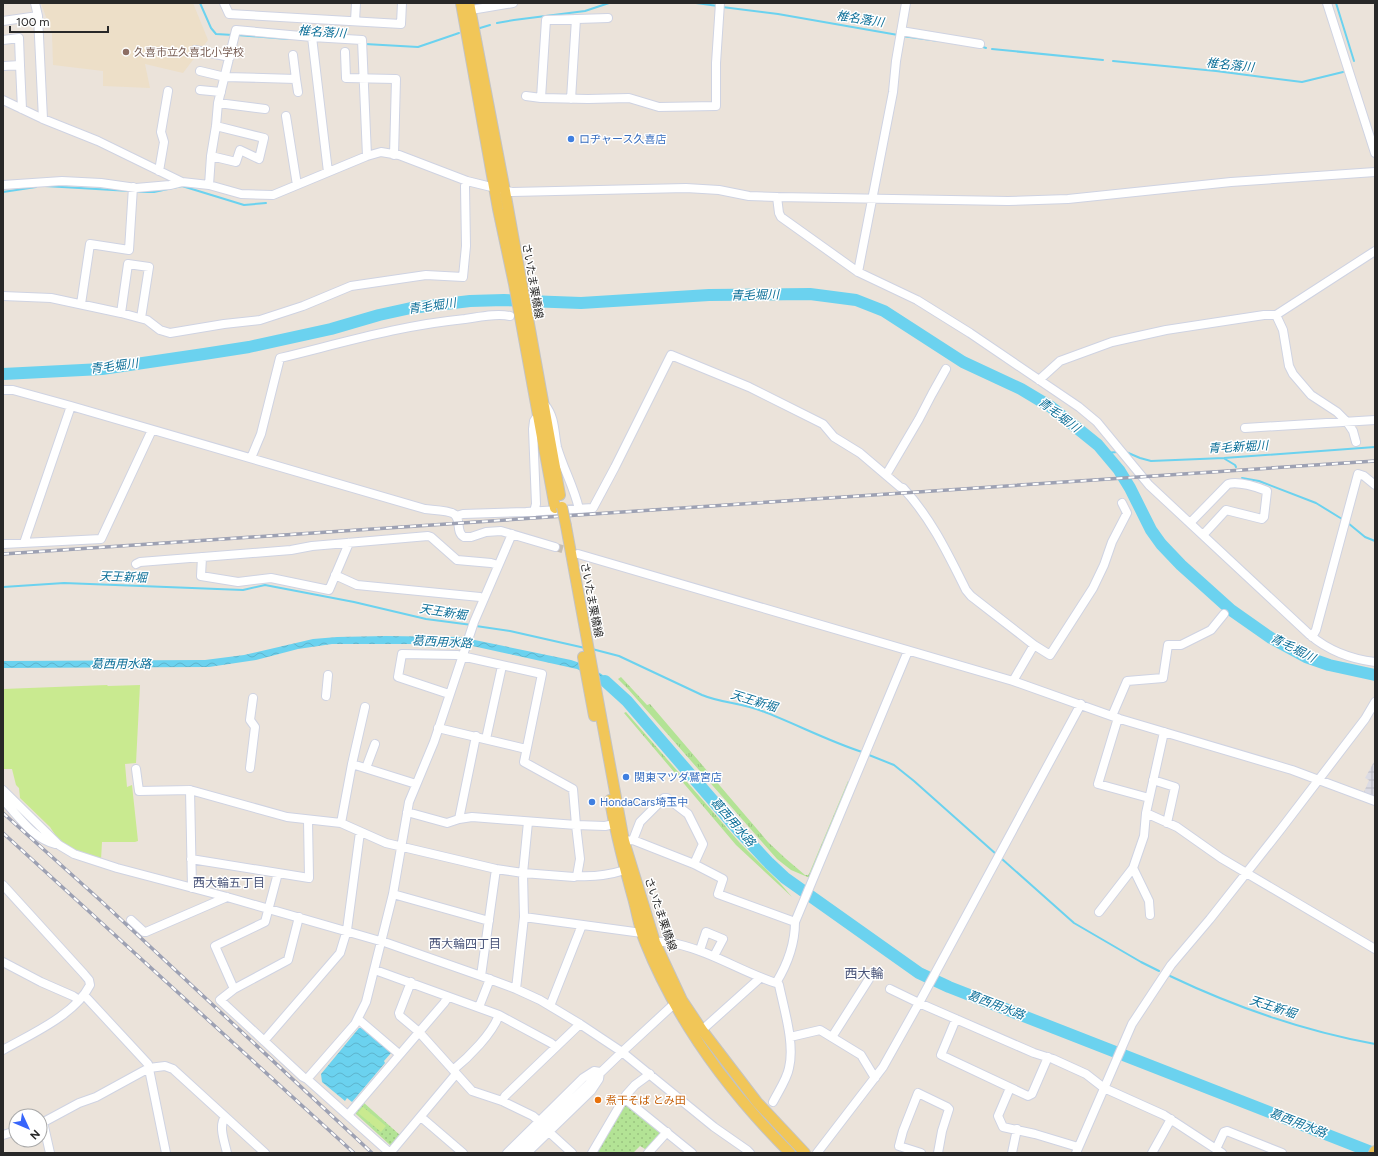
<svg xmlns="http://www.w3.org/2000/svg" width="1378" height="1156" font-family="Figtree,'Noto Sans JP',sans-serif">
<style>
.industrial{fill:url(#industrial-grid)}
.education{fill:#eddfc8}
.grass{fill:url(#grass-tufts)}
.park{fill:url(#park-dots)}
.pitch{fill:#c9ea90}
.water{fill:url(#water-waves)}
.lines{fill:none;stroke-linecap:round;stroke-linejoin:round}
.stream{stroke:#6bd2ef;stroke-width:2}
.river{stroke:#6bd2ef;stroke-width:12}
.minor-tunnel{stroke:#c4beb6;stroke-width:8;stroke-dasharray:8 4;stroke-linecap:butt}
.minor-casing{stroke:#cfd3e2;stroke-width:10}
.major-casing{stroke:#c3c3c3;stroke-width:12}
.minor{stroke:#fff;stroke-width:8}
.major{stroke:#f1c658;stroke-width:10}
.rail-casing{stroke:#9da1b3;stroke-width:3.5}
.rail{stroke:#fff;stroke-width:2;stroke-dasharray:6;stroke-linecap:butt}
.major-bridge-casing{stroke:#c3c3c3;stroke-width:12;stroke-linecap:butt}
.major-bridge{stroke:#f1c658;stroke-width:10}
.education-dot{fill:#8d6e63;stroke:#fff;stroke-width:1.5}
.shop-dot{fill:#3f7fe0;stroke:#fff;stroke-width:1.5}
.food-dot{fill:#e8710a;stroke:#fff;stroke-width:1.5}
.labels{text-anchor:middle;stroke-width:3;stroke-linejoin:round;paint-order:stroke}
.education-label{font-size:11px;fill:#785e54;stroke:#fff;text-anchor:start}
.shop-label{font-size:11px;fill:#366cbe;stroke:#fff;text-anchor:start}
.street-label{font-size:11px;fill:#282828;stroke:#fff}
.food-label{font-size:11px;fill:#c56008;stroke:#fff;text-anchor:start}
.water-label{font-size:12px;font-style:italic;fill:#0c6f98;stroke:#fff}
.neighbourhood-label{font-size:12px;fill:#495479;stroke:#fff}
.quarter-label{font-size:13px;fill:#495479;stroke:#fff}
</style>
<defs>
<pattern id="industrial-grid" width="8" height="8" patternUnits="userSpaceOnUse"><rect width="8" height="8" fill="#dcdbe3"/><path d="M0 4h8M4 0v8" fill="none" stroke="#bdbcc3"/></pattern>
<pattern id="grass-tufts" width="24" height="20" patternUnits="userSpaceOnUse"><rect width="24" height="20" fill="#b3e395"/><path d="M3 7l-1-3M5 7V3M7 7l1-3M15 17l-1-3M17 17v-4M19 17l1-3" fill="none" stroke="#9ac380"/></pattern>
<pattern id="park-dots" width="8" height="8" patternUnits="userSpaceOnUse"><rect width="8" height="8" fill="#b3e395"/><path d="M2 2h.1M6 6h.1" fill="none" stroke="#9ac380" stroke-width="1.8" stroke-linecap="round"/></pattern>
<pattern id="water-waves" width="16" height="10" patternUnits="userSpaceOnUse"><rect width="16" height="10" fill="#6bd2ef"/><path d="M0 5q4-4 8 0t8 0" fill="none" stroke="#5db4cd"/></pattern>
</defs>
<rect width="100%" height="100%" fill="#ebe3da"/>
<path class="industrial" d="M1375,760v37l-11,-5 5,-12 -4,-2z"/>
<path class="education" d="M41,3h152l15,37 -25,33 -38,-9 5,24 -47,-2v-15l-50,-6 -1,-31z"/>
<path class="grass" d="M621,677l26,28 3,-1 118,138 17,16 20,17h3l1,-1 39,-93 3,2 -41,95 -19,-8 -14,-11 -149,-170 -10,-10z
M626,712l114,131 40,40 12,14 -56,-52 -112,-132z"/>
<path class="park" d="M363,1102l38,34 -7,9h-4l-34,-31 -1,-3z
M626,1103l34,28 1,4 -13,14h-3l-5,-3 -7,7h-37z"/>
<path class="pitch" d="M107,685l1,1 32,-1 -4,78 -11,1 2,23 5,-2 6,56 -3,1h-33l-1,18 -32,-12 -13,-12 -6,-9 -30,-29 -1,-10 -3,-3 -4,-16h-9v-80z
M363,1107l23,19 -5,6 -23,-19z"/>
<path class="water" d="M386,636l74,1 111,23 18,6 23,15 8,8 -6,4 -17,-14 -20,-10 -109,-24 -10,-1h-126l-34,5 -42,11 -47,7 -206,1v-7l202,-1 39,-5 69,-16 24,-2z
M359,1028h2l30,25 -7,8 1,2 -33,39 -5,-4 -2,3 -23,-19 -1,-8z"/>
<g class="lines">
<path class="stream" d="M200,3l11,25 5,6 17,1
M696,3l22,3
M1336,3l18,58
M722,7l56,7 120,21
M497,23l17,-3 71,-9 24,-8
M480,28l10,-3
M237,35l51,4
M902,36l37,5
M365,44l53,3 41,-14
M983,47l3,1
M992,49l111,11
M1113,61l103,10 86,11 41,-10
M45,186l85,5
M3,192l33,-5
M139,192h15l28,-6 62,19 22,-2
M1126,452l14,6 11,3 73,-3 151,-11
M1104,453l14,-1
M1225,459l10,6 1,2
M1242,478l17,3 57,22 26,16
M1348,523l17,14 10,4
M3,587l61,-4 179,7 22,-5 89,17 72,17 46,6
M476,626l34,5 75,17
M592,649l27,7 83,39c19,8 40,8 60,16 34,13 66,30 100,41
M869,755l25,10 20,16 82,73
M1002,859l72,64 67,39 18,9
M1170,976c65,31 134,55 205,68"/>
<path class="river" d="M3,374l99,-5 102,-15 45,-7 82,-18 48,-14 32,-7 59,-7 34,-1 77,3 128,-8 101,-1 46,6 28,11 79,51 58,27 30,18 47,38 21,25 11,18 21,42 10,14 20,21 50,45 40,28 35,19 23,8 46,10
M605,681l22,20 113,131 29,31 16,15 134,95 30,14 425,166"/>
<path class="minor-tunnel" d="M555,547l21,6"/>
<defs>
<path id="minor" d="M35,3l3,13 5,103
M224,3l5,11 172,10 1,-21
M1327,3l48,150
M471,10l42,-7
M3,21l35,-5
M355,21l1,-18
M901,31l79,13
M312,37l16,135
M3,40l16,-2 1,27
M195,50l35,7
M345,52l1,26 50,1 -2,76
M293,55l3,24
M4,66l16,-1 2,44
M200,71l25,6 71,2 2,13
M200,90l21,2
M526,96l15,2 47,1 41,-1 30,9 57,-1v-43l4,-60
M541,98l5,-78 62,-2
M571,99l5,-80
M3,100l40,19 55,22 84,41 27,3 32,9 32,1 94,-39 14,-4 18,3 68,26 45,11 174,-4 33,2 30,6 28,1 231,4 60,-2 163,-17 144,-10
M218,103l47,6
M286,116l11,69
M211,156l25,6 4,-12 19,9 5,-21 -48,-12
M159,171l5,-29 -3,-10 7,-41
M3,185l59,-4 39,2 35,5 34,-3 12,-3
M209,185l2,-29 5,-30 2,-23 18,-73 76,7 50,3 5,116
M777,197l2,16 2,4 77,55 59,28 53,33 109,74 18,15 52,63 161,150c19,16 40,24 65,27
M858,272l35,-180 3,-31 10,-58
M3,296l48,2 70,15 26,7 13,10 10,3 54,-9 36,-4 43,-14 48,-20 75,-11 37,2 3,-31 -1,-60 2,-5
M81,304l9,-60 39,6 4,-63
M121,313l7,-49 21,3 -8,51
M1276,315l7,15 6,36 4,8 18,21 26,17 10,10 6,9 3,11
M1039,380l21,-19 52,-19 54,-12 98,-15h12l99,-64
M3,390h10l58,16 354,103c7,1 24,1 29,5 8,6 1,18 10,23h7l15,-5 15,-1 54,16
M545,405c10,12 9,27 12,42 6,21 17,40 22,62
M1245,428l130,-8
M251,458l10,-24 19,-76c62,-15 122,-33 185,-39 14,-2 31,-6 45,-3
M886,475l33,-56 13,-25 14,-25
M534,512l2,-8 -3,-75 1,-8 4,-6
M456,516l7,-2 63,-2 67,-4 22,-41 56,-112 78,32 74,37 11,13 26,16 40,34 3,1c28,30 45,66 63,102l5,6 63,49 16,10 43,-67 11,-23 8,-23 15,-29 -5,-10
M1190,523l38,-39c10,-3 29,3 39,7l-3,26 -2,2 -36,-9 -23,25
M24,543l47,-137
M3,544l98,-5 51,-109
M578,554l435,127 107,38 172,51 83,31
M202,557l-1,19 37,6 33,-4 58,12 20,-47
M136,564l4,-2 151,-12 21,-4 116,-10 3,1 26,23 34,3 7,2
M335,575l22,10 123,12 4,2
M1312,637l4,-7 42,-156 6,2 11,9
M1013,681l21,-36
M326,696l2,-21
M1112,716l15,-35 36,-3 5,-33h13l30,-15 13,-16
M1118,718l-20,66 51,14
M438,728l88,21
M1164,732l-18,81 31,14 44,31 154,91
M486,739l16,-73
M352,764l13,-57
M250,768l5,-41 -5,-7 3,-22
M366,768l9,-24
M136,769l3,22 51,-1 97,27 54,6 45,20 110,26 27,4 51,4 3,-1 3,-17 -4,-34 -3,-36 -49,-27 18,-88 -85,-19 -55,-1 -4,23 51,17
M1153,780l22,7 -8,36
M3,790l56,55 15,9 43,14 110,29 160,46 94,33 35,13 24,11 40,24 42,28 92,75 33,23 3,3
M190,790l2,98
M3,800c16,16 29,38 52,44
M407,812l40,11 12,-4 13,-2 104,8 29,1 9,-2
M459,819l17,-83
M341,823l11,-59 64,20
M633,840l7,-18 24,-24h3l21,16 15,30 -9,20
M624,841l9,-1 61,24 29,15 -5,15 77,28
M191,859l118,19 -1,-58
M1133,868l16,33 1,14
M577,876c17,1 32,-1 48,-6
M3,885l81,89 5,6 1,5c-15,30 -59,49 -87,65
M393,894l96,27
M1099,912l34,-44 11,-32 2,-23
M299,917l-11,43 -54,29 -14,11 83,77 4,2
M524,917l118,16
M131,920l13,12h2l81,-35
M655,942c7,-1 14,1 22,2 35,8 65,28 99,39 11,-18 19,-39 19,-61l113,-271
M700,950l6,-18 17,7 -9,17
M3,962l38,20 32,14 6,4
M375,970l124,45 52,28 5,4
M481,976l15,-107
M411,982l-12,31 1,3 19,16 53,59 30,10 31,15 7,6
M234,989l-19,-43 50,-24 13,-49
M516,989l8,-72 -1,-44 5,-51
M890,989l29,14 115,50 19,6 33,15 18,14 60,27 58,38
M84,995l64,69 18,89
M550,1006l32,-81
M479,1007l11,-28
M358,1019l41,35
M956,1019l-15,36 87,41 4,-2 16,-37
M702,1030l58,-52
M790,1037l30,-7 41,25 14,23
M832,1037l37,-58
M264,1041l76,-88 7,-23 13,-98
M453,1070c16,-13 39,-36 46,-55
M456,1074l-66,79 -83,-74 48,-55 11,-22 27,-108 16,-92 25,-60 40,-120 38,-88
M1010,1088l-12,28 5,11 32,7 43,13
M624,1098l68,55
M502,1101l3,-5 75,-72
M773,1102c5,-10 14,-23 16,-34 6,-24 -5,-59 -10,-83l-2,-4
M348,1115l96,-112 4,-6
M225,1117c-7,9 0,26 2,36
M421,1117l42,36
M43,1122l7,31
M40,1124l39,-21 17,-6 53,-29 16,-2 8,3 92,84
M549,1132l23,21
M3,1135l13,-4
M1216,1149l8,-17 3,-1 55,22
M507,1153l76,-75 11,-7 6,1 -1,7 -8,12 -64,62
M517,1153l105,-101 52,-48 6,-3
M592,1153l34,-58 9,-10 15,-11
M648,1153l19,-21
M817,1153l66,-86 36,-64 162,-299
M921,1153l-22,-7 4,-15 15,-38 29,14 2,2 -7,22 -4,22
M1012,1153l5,-24
M1076,1153l56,-129 39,-59 39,-46 71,-90 84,-110 10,-17
M1152,1153l19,-34"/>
<path id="major" d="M461,3l37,206 16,75 41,224
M469,3l36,188 55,304
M566,526l58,315 31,101 27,58 20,30 55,72 48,51
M583,657l11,59
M610,800c5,33 14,65 23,98 4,14 6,30 12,44 32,80 84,150 145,211
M1374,1153l1,-2"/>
</defs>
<use href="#minor" class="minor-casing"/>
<use href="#major" class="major-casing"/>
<use href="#minor" class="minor"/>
<use href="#major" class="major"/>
<defs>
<path id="rail" d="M3,554l1372,-93
M3,813l97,87 272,253
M3,833l351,320"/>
</defs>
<use href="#rail" class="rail-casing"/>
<use href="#rail" class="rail"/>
<defs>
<path id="major-bridge" d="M562,507l4,19"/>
</defs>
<use href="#major-bridge" class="major-bridge-casing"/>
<use href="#major-bridge" class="major-bridge"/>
</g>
<circle class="education-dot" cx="126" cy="52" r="4"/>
<g class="shop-dot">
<circle cx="571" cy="139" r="4"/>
<circle cx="626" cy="777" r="4"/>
<circle cx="592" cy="802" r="4"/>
</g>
<circle class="food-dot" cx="598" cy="1100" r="4"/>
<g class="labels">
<g class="education-label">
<text x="134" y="56">久喜市立久喜北小学校</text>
</g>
<g class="shop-label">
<text x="579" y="143">ロヂャース久喜店</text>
<text x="634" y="781">関東マツダ鷲宮店</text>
<text x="600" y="806">HondaCars埼玉中</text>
</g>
<g class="street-label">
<text transform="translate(533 281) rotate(80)" y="4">さいたま栗橋線</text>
<text transform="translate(592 600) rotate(79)" y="4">さいたま栗橋線</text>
<text transform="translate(661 914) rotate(71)" y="4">さいたま栗橋線</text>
</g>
<g class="food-label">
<text x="606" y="1104">煮干そば とみ田</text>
</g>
<g class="water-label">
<text transform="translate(860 19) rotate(9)" y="4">椎名落川</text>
<text transform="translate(322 32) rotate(4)" y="4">椎名落川</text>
<text transform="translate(1230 65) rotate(6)" y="4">椎名落川</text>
<text transform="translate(755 295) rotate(-1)" y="4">青毛堀川</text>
<text transform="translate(432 306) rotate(-8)" y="4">青毛堀川</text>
<text transform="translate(114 366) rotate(-7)" y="4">青毛堀川</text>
<text transform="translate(1059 415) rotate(37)" y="4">青毛堀川</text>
<text transform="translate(1238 447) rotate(-3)" y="4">青毛新堀川</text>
<text transform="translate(123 577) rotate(2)" y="4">天王新堀</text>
<text transform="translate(443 612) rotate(9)" y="4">天王新堀</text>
<text transform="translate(442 642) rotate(3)" y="4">葛西用水路</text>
<text transform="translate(1293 648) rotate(27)" y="4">青毛堀川</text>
<text x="121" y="668">葛西用水路</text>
<text transform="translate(754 701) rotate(17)" y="4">天王新堀</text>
<text transform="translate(733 822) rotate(49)" y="4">葛西用水路</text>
<text transform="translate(996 1005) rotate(21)" y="4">葛西用水路</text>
<text transform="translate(1273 1007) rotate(18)" y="4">天王新堀</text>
<text transform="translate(1298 1123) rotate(21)" y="4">葛西用水路</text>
</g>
<g class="neighbourhood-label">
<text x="229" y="887">西大輪五丁目</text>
<text x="465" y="948">西大輪四丁目</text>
</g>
<g class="quarter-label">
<text x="864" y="978">西大輪</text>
</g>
</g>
<rect width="1378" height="1156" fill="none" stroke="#282828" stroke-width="8"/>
<g transform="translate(28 1128) rotate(134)"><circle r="19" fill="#ffffff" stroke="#a9a9a9"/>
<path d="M0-3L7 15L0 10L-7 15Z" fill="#3765fb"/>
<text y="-6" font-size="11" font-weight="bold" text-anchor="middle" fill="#282828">N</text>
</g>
<path d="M10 26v6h98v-6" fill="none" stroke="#282828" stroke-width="2"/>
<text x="16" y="26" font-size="12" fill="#282828" stroke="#ffffff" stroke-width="3" paint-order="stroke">100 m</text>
</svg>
